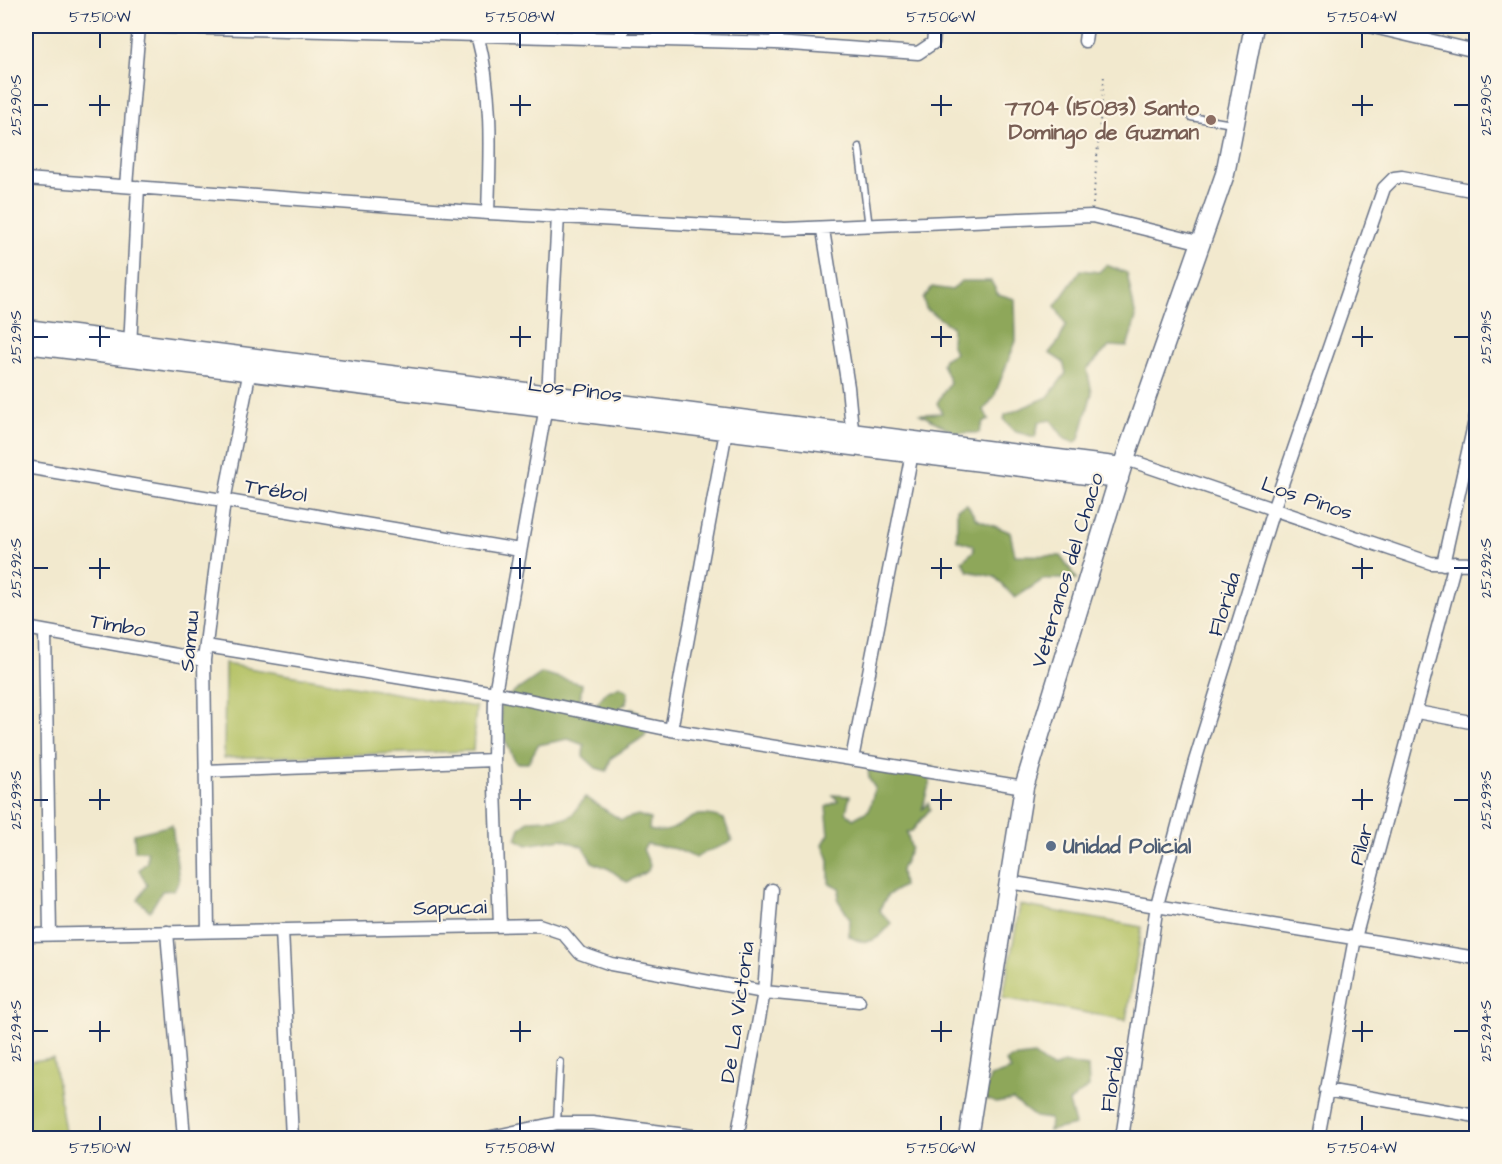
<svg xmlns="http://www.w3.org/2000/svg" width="1502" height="1164" font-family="'Architects Daughter',sans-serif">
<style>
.green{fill:#b3c164;stroke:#677861;stroke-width:1.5}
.forest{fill:#8ea75a;stroke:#546b5c;stroke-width:1.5}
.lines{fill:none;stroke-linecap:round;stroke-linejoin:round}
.lane-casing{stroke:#667085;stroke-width:9}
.street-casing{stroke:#667085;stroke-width:15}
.secondary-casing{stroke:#667085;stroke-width:21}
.path{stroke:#667085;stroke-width:2;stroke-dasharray:1.5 4.5;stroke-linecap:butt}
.lane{stroke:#fff;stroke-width:6}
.street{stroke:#fff;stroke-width:12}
.secondary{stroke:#fff;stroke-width:18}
.ticks{fill:none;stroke:#1b2f5e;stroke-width:2}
.education-dot{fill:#8d6e63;stroke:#fcf5e5;stroke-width:2}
.service-dot{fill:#5c6f8a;stroke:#fcf5e5;stroke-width:2}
.labels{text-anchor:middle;stroke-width:4.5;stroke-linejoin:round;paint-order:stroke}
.education-label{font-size:21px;font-weight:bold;fill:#785e54;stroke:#fcf5e5;text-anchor:end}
.street-label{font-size:21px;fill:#1b2f5e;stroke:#fcf5e5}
.service-label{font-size:21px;font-weight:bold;fill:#4e5e75;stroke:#fcf5e5;text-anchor:start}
.neatline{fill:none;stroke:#1b2f5e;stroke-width:2}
.ticks-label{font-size:15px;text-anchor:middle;fill:#1b2f5e}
</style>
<rect width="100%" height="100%" fill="#fcf5e5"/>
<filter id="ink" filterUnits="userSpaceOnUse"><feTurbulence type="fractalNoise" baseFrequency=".0167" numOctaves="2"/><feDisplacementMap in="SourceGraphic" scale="12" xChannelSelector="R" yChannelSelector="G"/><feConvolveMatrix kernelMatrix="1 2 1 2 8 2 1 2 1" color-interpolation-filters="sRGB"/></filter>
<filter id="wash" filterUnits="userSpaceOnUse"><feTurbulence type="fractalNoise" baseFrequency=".008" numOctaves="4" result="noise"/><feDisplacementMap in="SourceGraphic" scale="24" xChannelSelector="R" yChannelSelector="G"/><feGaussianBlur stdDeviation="1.35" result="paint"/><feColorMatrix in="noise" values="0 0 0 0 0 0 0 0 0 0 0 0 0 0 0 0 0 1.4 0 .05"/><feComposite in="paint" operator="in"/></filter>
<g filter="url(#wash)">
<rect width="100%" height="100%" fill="#f2e9ce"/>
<path class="green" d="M225,664l251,43 -3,44 -249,7z
M1020,905l122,22 -16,93 -123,-22z
M53,1058l13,80h-40v-76z"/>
<path class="forest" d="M1106,265l21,8 9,45 -9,29 -17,-1 -23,23 5,24 -13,46 -4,4 -10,-4 -14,-19 -12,2 -4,15 -19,-5 -12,-12 1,-5 43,-18 18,-24 -3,-11 -14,-9 10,-12 7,-16 -11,-19 26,-36 18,2z
M961,281h30l7,13 17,5 1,42 -22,56 -10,13 5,10 -6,2 -4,11h-23l-36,-19 22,-1 -5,-10 13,-21 -8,-18 2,-5 11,-6 -4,-10 1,-16 -26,-18 -3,-10 9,-12 20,3z
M967,504l9,15 34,13 5,23 46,1 16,23h-33l-29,19 -20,-21 -27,-6 -6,-10 12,-10 -1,-6 -16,-5v-32z
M542,673l40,11 -2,16 14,7 12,-15 14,-6 8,6 -2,11 -9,7 1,6 13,-8 19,12 -5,16 -34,22 -4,13 -11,-3 -13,-12 1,-11 -16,-6 -30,6 -10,18h-12l-14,-29 -2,-32z
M868,767h66l-12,43 6,-7 2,6 -18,22 -5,1 4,16 -10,22 2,16 -15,9 -9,15 12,13c-11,16 -23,25 -42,13l1,-17 -12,-19 2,-12 -11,-5v-23l-6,-16 6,-10 -3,-27 12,-6 -5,-6 17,1 -4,16 7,7 16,-9 6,-22 -6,-9z
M585,797l36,23 17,-5 12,4 -1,11c25,7 34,-12 50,-15 7,-1 19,2 25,4l8,22c-12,8 -25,8 -36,17l-20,-9 -29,-5 -4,5 7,16 -2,6 -21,11 -18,-13 -17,-7 -9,-15 -21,-8 -35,6 -11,-6 4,-11 9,-8 37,-2 6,-3z
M172,825l7,55 -5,10 -12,1 -12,20 -12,-11 9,-15 -8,-15 8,-8v-11h-12l-1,-17z
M1034,1055l19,14 10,-6 25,4 1,20 -20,15 6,23 -26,6 1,-12 -15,-2 -22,-17 -17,3 -10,-4 -2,-5 6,-17 21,-7 -5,-8 5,-4z"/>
</g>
<g filter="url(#ink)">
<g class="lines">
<defs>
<path id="lane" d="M1191,117l41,7
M859,147l10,80
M557,1123l3,-61
M1123,1134l29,4"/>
<path id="street" d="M136,26l640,17 142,10 15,-10 2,-17
M1369,26l107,25
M477,34c16,60 13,117 11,179
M622,40v-14
M1085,41l2,-15
M776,43l1,-17
M26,179l462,34 297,16 307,-13 110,27
M126,186l13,-160
M823,230l25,157 5,52
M130,347l8,-160
M1126,459l305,104 45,1
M26,467l494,83
M1443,564l33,-148
M26,628l178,32
M45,632l5,302
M206,646l289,47 176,37 353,57
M1417,712l59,11
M671,730l55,-299
M852,759l61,-311
M205,771l289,-11
M1008,882l468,76
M500,926l-6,-166 1,-67 53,-298 10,-179
M282,930l10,208
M208,931l-4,-271 20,-159 27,-136
M167,932l17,206
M26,935l513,-10 24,8 17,20 31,11 153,28 95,9
M1326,1090l150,26
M487,1138l70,-15h35l117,15
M737,1138l27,-146 8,-102
M1122,1138l35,-233 38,-144 78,-251 111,-322 10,-10 8,-1 74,14
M1318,1138l37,-200 100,-375"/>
<path id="secondary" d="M26,329l1096,138
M26,344l1093,135
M968,1138l56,-351 98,-320 103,-293 29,-148"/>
</defs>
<use href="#lane" class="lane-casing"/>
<use href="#street" class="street-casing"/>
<use href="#secondary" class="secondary-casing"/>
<path class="path" d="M1093,204l11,-129"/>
<use href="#lane" class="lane"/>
<use href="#street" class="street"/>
<use href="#secondary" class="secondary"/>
</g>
</g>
<path class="ticks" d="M100,33v15M520,33v15M941,33v15M1362,33v15M100,95v21M520,95v21M941,95v21M1362,95v21M33,105h15M89,105h21M510,105h21M931,105h21M1352,105h21M1454,105h15M100,326v21M520,326v21M941,326v21M1362,326v21M33,337h15M89,337h21M510,337h21M931,337h21M1352,337h21M1454,337h15M100,558v21M520,558v21M941,558v21M1362,558v21M33,568h15M89,568h21M510,568h21M931,568h21M1352,568h21M1454,568h15M100,789v21M520,789v21M941,789v21M1362,789v21M33,800h15M89,800h21M510,800h21M931,800h21M1352,800h21M1454,800h15M100,1021v21M520,1021v21M941,1021v21M1362,1021v21M33,1031h15M89,1031h21M510,1031h21M931,1031h21M1352,1031h21M1454,1031h15M100,1116v15M520,1116v15M941,1116v15M1362,1116v15"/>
<circle class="education-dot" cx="1211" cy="120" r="6"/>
<circle class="service-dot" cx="1051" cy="846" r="6"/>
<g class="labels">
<g class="education-label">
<text x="1199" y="115">7704 (15083) Santo<tspan x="1199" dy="24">Domingo de Guzman</tspan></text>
</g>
<g class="street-label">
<text transform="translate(575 389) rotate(7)" y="7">Los Pinos</text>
<text transform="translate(276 490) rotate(9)" y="7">Trébol</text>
<text transform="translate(1307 498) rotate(19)" y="7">Los Pinos</text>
<text transform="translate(1067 570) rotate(-73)" y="7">Veteranos del Chaco</text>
<text transform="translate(1224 604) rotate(-73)" y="7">Florida</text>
<text transform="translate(118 625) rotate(10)" y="7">Timbo</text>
<text transform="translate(189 641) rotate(-85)" y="7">Samuu</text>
<text transform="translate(1361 844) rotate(-75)" y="7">Pilar</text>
<text transform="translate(450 907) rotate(-1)" y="7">Sapucai</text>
<text transform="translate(737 1012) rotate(-82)" y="7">De La Victoria</text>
<text transform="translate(1112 1079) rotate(-81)" y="7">Florida</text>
</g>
<g class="service-label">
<text x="1063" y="853">Unidad Policial</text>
</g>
</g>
<rect width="1502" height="1164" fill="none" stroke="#fcf5e5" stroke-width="66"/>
<rect x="33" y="33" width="1436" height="1098" class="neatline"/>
<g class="ticks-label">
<text x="100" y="22">57.510°W</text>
<text x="520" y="22">57.508°W</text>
<text x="941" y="22">57.506°W</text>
<text x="1362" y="22">57.504°W</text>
<text transform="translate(16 105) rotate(-90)" y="5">25.290°S</text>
<text transform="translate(1486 105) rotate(-90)" y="5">25.290°S</text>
<text transform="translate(16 337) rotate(-90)" y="5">25.291°S</text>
<text transform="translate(1486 337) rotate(-90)" y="5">25.291°S</text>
<text transform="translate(16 568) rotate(-90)" y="5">25.292°S</text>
<text transform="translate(1486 568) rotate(-90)" y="5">25.292°S</text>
<text transform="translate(16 800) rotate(-90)" y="5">25.293°S</text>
<text transform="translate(1486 800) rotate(-90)" y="5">25.293°S</text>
<text transform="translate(16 1031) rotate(-90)" y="5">25.294°S</text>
<text transform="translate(1486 1031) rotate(-90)" y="5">25.294°S</text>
<text x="100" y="1153">57.510°W</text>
<text x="520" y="1153">57.508°W</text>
<text x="941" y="1153">57.506°W</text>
<text x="1362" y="1153">57.504°W</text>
</g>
</svg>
